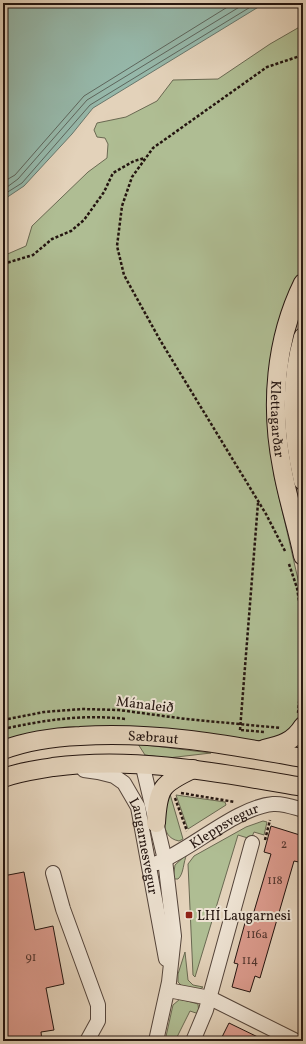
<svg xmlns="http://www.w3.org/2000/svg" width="306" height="1044" font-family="Vollkorn,serif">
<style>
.green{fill:#afbd93;stroke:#6a6952}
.water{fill:#96b8aa;stroke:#68776c}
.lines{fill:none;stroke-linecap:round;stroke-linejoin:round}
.shore{stroke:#5d665d;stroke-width:1}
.building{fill:#db9b8d;stroke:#241510}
.minor-casing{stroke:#54443a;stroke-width:16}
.major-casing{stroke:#241510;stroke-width:20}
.path{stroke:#241510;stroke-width:2.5;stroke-dasharray:3 2;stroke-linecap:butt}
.minor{stroke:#ede2d2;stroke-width:14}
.major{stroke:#e3d2ba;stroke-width:18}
.poi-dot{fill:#8f2418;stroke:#ede2d2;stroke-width:1.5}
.labels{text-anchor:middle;stroke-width:4;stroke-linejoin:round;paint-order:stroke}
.number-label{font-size:12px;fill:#52362f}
.street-label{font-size:14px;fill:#241510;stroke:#ede2d2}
.poi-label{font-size:14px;fill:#241510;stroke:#ede2d2;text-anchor:start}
</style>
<rect width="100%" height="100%" fill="#e3d2ba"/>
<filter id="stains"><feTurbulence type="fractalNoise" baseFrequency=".005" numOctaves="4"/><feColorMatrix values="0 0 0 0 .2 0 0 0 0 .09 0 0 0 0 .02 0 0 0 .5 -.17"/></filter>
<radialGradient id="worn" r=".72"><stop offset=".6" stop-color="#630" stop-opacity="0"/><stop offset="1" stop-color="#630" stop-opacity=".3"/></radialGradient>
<path class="green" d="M303,25v242l-23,51 -13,73 7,84 29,126v94l-2,18 -7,16 -24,13 -73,-7 -194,9v-488l23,-10 6,-20 56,-54 19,-14 1,-14 -3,-6 -8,-1 -3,-7 3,-7 29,-6 31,-16 16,-21 45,-1 52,-35z
M138,744l73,9 -43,5 -23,-3z
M170,794l13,45 -4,2c-22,-4 -14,-32 -9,-47z
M176,795l49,7 1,3 -38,24z
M263,821l4,1 -3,13 -10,-3 -3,7 -13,-4 -43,142 -2,-2 -5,-111 6,-8 52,-29z
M187,854c-4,8 -3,20 -9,25h-5l2,-14z
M185,952l3,28 5,5 10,2 -3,2 -17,-2 -5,-5v-8z
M180,999l18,5 1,10 -9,-3 -15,30h-10l8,-36z"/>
<path class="water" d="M3,3h262l-172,105 -21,26 -48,52 -21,14z"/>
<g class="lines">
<path class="shore" d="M3,182l12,-7 69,-79 150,-93
M3,190l15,-11 69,-79 159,-97
M3,195l19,-12 68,-78 167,-102"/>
</g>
<path class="building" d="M271,826l32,10v27l-9,-2 -34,117 -5,-2 -5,16 -18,-5 6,-23 -4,-1 11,-40 5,2 21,-71 -7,-2z
M24,872l11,58 18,-4 11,58 -18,4 8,42 -13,2 1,9h-39v-165z
M229,1023l37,18h-46z"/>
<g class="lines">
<defs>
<g id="minor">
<path d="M142,763l23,97 9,76 -5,46 -13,59"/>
<path id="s1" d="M84,770l14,2 16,4 10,7 14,24 28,152"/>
<path id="s2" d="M157,863c35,-14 80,-56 116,-59 10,-1 20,3 30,6"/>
<path d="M53,873l10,36 35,96v16l-11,20"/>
<path d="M168,990l42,8 86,43"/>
<path d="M193,1041l13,-31 46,-167"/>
</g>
<g id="major">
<path id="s3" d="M303,283c-28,57 -33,123 -21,184 5,30 15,59 21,89"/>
<path d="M303,337c-14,48 -11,95 0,144"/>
<path d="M264,749c17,-4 29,-7 39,-23"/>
<path id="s4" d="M3,750c24,-9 52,-13 77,-14 76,-5 149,9 223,22"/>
<path d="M3,778c16,-6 33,-8 50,-11 84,-11 167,6 250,20"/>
<path d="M156,823c2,-35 5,-39 37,-54"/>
</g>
</defs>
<use href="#minor" class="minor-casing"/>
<use href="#major" class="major-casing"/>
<path class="path" d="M3,264l30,-9 19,-16 19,-8 13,-11 20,-28 9,-19 21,-12 11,-3
M285,551l-19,-37 -106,-174 -25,-45 -11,-20 -7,-29 5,-40 10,-29 21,-29 114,-81 36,-12
M289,564l8,24 6,38
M298,713l5,-49
M3,720l41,-8 38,-3 37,1 67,9 95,9
M3,729c42,-9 80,-15 123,-10
M240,730l18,-227
M241,730l23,2
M181,793l54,9
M175,798l12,33
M265,840l5,-20"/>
<use href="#minor" class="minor"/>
<use href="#major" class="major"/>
</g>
<rect class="poi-dot" x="185" y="911" width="8" height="8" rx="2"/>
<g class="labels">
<g class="number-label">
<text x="284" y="848">2</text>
<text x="275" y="884">118</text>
<text x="257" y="938">116a</text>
<text x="31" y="961">91</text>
<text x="250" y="964">114</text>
</g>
<g class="street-label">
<text dy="5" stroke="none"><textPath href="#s3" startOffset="140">Klettagarðar</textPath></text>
<text transform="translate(145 704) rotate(7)" y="5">Mánaleið</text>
<text dy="5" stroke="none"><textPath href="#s4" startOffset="152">Sæbraut</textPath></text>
<text dy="5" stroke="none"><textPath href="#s2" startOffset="77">Kleppsvegur</textPath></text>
<text dy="5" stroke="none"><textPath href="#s1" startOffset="110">Laugarnesvegur</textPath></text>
</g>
<g class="poi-label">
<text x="197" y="920">LHÍ Laugarnesi</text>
</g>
</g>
<rect width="306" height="1044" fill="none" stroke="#e3d2ba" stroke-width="16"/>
<rect x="4" y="4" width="298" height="1036" fill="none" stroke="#241510" stroke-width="2"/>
<rect x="8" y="8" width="290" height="1028" fill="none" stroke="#241510"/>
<rect width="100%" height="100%" filter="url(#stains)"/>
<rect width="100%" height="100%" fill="url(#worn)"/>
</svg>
